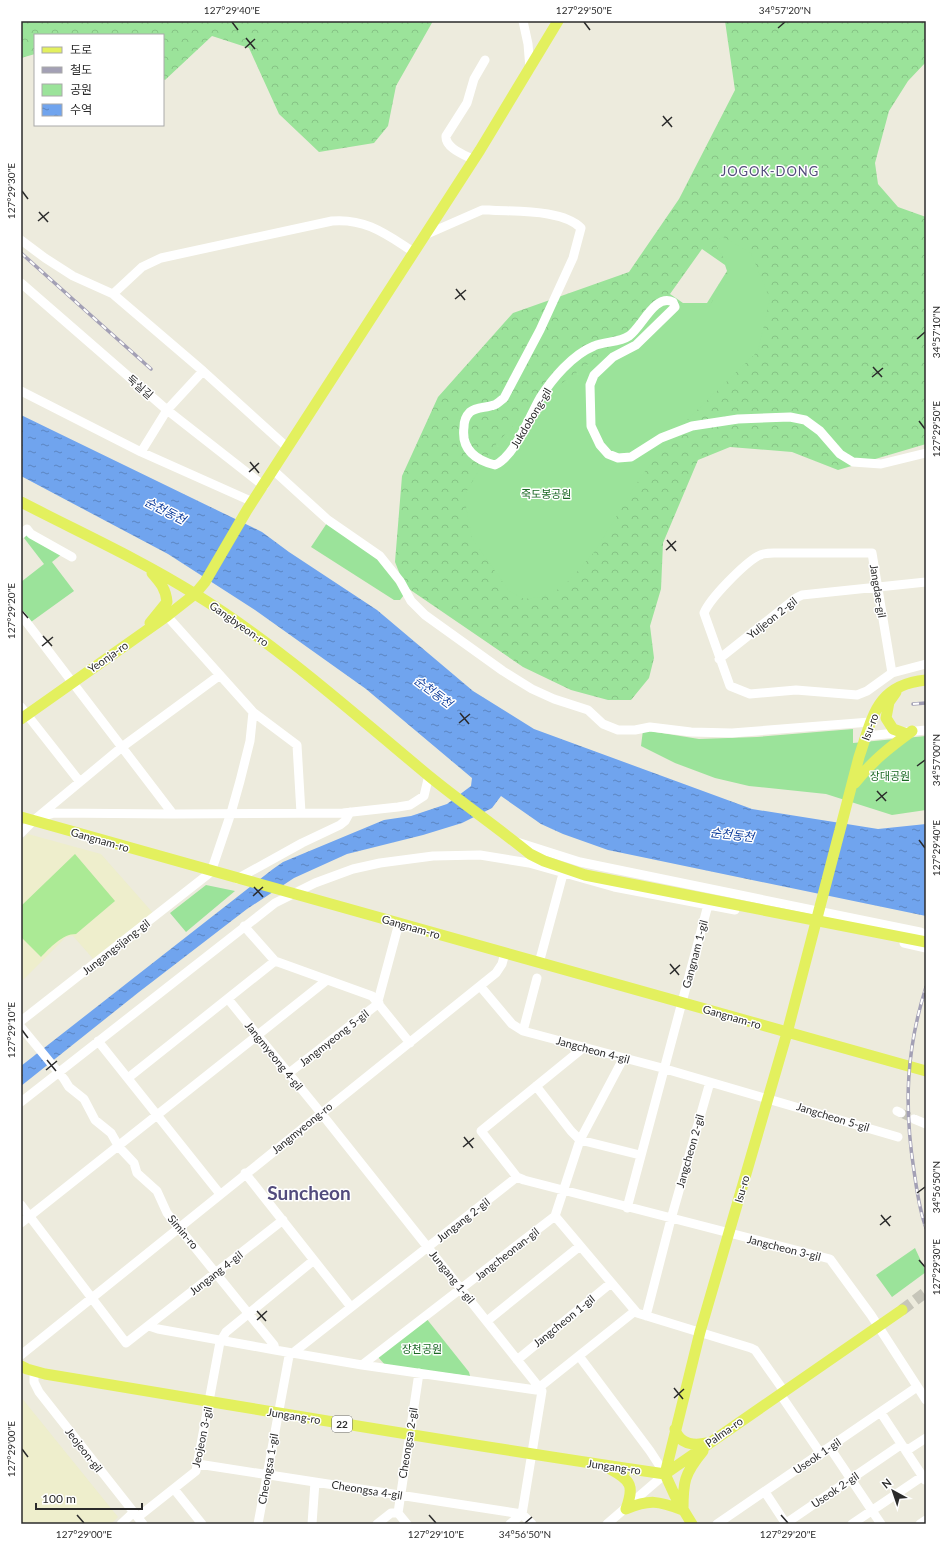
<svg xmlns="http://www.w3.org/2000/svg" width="947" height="1545" font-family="Lato,'Noto Sans KR',sans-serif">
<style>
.education{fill:#eec}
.forest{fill:url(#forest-crowns);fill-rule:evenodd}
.park{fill:#9be39a}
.pitch{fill:#abea95}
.water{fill:url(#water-ripples)}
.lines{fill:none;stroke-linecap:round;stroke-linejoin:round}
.minor-tunnel{stroke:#c6c5b9;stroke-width:9;stroke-dasharray:9 4.5;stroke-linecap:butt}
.major-tunnel{stroke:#c6c5b9;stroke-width:11;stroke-dasharray:11 5.5;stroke-linecap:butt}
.minor{stroke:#fff;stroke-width:9}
.major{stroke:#e3f05e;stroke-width:11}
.rail-casing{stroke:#a3a0b5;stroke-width:3.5}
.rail{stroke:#fff;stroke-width:2;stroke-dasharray:6;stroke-linecap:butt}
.ticks{fill:none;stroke:#2b2b2b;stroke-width:1.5}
.labels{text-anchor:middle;stroke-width:3;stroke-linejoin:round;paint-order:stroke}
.shield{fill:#fff;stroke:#6b6b6b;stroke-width:1}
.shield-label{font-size:10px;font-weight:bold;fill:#2b2b2b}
.street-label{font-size:11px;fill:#2b2b2b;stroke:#fff}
.park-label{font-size:11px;fill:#1a6823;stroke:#fff}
.water-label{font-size:12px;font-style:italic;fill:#0e3d9c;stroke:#fff}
.quarter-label{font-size:13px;letter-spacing:1px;fill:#524b7c;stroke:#fff}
.town-label{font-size:19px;font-weight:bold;fill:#524b7c;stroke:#fff}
.neatline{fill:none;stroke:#2b2b2b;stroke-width:1.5}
.ticks-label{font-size:10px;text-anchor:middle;fill:#2b2b2b}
</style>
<defs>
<pattern id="forest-crowns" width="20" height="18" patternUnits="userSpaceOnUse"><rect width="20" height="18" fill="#9be39a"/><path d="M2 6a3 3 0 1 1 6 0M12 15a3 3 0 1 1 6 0" fill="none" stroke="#86c385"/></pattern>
<pattern id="water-ripples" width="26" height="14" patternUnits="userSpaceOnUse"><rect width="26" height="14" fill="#70a4ee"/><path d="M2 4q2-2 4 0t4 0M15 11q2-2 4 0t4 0" fill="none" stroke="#5c86c1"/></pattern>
</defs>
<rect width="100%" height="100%" fill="#edebdd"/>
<path class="education" d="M28,834l73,20 52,59 -58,48 -22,-25 -7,1 -45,45v-141z
M21,1397l97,120 -7,7h-90z"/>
<path class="forest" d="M21,21h412l-37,65 -8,40 -14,17 -55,9 -40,-38 -30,-66 -37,-12 -47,44 -2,-1v-44h-128v19l-14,4z
M725,21h201v41l-18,19 -19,30 -14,52 3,21 20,23 28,10v227l-88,26 -46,-18 -62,-5 -32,13 -35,83 -2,46 -11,37 4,32 -5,20 -18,22h-23l-37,-10 -48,-23 -114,-78 -8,-12 -6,-15 7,-86 36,-79 75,-84 116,-41 50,-73 56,-109zM702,249l23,16 2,6 -20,32h-24l-13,-9z"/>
<path class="park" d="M723,237l28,16 19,46 -12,52 -71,69 -45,55 -47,76 -24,28 -14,11 -16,7 -17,2 -15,-8 -37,-53 -8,-42 26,-45 42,-46 89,-65 47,-40 11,5 30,2 21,-38 -17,-29z
M327,523l59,42 18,30 -4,5h-6l-83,-53z
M27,535l35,19 -10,8 22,29 -43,31 -10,-12v-28l23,-18 -20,-26z
M853,729v14l73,-7v74l-34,5 -66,-21 -77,-8 -34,-8 -40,-15 -34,-17 2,-16 56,9 58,-2z
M206,885l29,6 -49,41 -16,-19z
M915,1248l11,24 -34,25 -16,-22z
M426,1318l43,54 1,4 -84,-10 -8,-9z"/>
<path class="pitch" d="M75,854l40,47 -39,33c-14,0 -26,14 -35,23l-20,-20v-31z"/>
<path class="water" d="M21,415l241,117 27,20 88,58 96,81 61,38 218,80 126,20 48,-5v92l-318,-66 -45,-16 -22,-10 -40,-28 -9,12 -30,15 -39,12 -76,19 -53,24 -47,31 -108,83 -118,94v-20l252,-197 10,-7 101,-42 27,-4 36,-12 24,-18 1,-8 -106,-89 -111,-79 -87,-56 -147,-78z"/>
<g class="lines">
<path class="minor-tunnel" d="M901,1113l13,6"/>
<path class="major-tunnel" d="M902,1310l24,-18"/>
<path class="minor" d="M523,21l5,23 2,25
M474,160c-9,-5 -29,-12 -28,-24l21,-33 7,-24 11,-19
M425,235l57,-25h7c26,2 73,-1 92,18l-8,30 -33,72 -36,68c-3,2 -7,6 -10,7 -8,3 -18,2 -24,7 -4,4 -6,10 -6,15 -3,22 11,33 31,38 20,-9 34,-48 45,-67 12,-19 32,-43 54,-52 11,-5 25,-3 35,-10 13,-9 26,-43 44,-34l2,5 -39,38 -23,12 -19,18 -4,10 1,41 9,19 8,9 10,4 13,-1 30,-19 31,-12 46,-7 52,-2 15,3 15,11 20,23 13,8 28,2 45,-11
M21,240l24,18 28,18 40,18 90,77 85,77
M21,283l146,127 97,76
M113,294l29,-27 19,-9 171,-37c34,-3 55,14 82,31
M21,391l120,61 112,50
M141,452l26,-42 36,-39
M273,470l55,50 52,36 20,25 11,20 14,14 78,56 29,18 22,10 34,11 15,14 15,6h17l15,-3 41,5 41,1 138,-11
M21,534l6,-5 4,5 41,23
M21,615l152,199 170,-1 55,-6 12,-2 14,-9 5,-21
M719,659l77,-61 6,-3 124,-13
M892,673l-20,-120h-98c-5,0 -11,0 -16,3 -14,8 -48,42 -54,57l26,73 20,8 46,-4 61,5 10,-4 25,-18 34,-9
M21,707l59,75
M253,712l44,33 4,68
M866,736l60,-6
M41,817l13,-4 119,1
M21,833l12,-12 89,-74 98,-72
M517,842l63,20 340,70 5,2 -5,11
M237,879l65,-36 38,-18 5,-4 5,-9
M244,926l31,35 97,35 38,47
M904,943l22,5
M539,963l24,-89
M480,986l32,38 11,7 139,37 236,69
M228,999l93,114 221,278 -20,123 -12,10
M378,1001l21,-78
M21,1021l190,-149 20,-59 9,-32 10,-40 3,-29 -86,-96
M21,1027l43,52 5,8 15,12 11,21 16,13 8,14 15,16 3,10 20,18 10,22 107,132 1,5 87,15 174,25 99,-79
M523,1031l14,-53
M98,1041l122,153
M583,1048l-102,83 36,46 7,3 306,79 41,56 55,85
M289,1073l90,-70
M128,1078l147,-117
M536,1086l35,45 9,9 60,15
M21,1102l254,-199 40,-20 38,-14 27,-6 53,-7 47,-1 49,8 85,24 121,23
M897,1111l4,2
M914,1119l12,5
M245,1173l106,134
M21,1205l105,138 157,-123
M627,1208l81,-303
M555,1216l82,97 114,35 4,2 29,41
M21,1223l306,-243
M646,1316l25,-97 39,-137
M487,1321l93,-75
M149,1326l9,3 117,21
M21,1355l475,-382 6,-9 3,-11
M579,1356l71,95 15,23 -58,50
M517,1360l94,-77
M362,1365l193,-149 25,-76 43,-81
M34,1372v10l5,10 104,132
M780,1394l41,60
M881,1413l44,67
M830,1448l51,76
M198,1464l324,50 10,10
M174,1489l28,35
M765,1492l21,32
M398,1513l21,-140
M398,1513l9,11
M138,1517l58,-46 24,-129 6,-10 88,-72
M121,1524l13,-12
M258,1524l31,-168 228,-179
M312,1524l3,-42
M377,1524l14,-11h7
M717,1524l200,-137
M785,1524l114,-78 10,3 17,-11
M852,1524l71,-48
M920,1524l6,-4"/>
<path class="major" d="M21,502c58,30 118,57 174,92 84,52 158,119 234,182 33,27 68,51 101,78l14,7 41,14 341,67
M150,623l17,-21c-1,-13 -7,-20 -15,-29
M896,692l-7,10 -3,16 7,11 11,4
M21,719l146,-103 28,-22 10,-12 42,-72 233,-360 78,-129
M855,783c16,-21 35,-36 57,-52
M21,817l905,254
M21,1366l6,3 18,5c206,34 412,70 620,100
M675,1429c4,15 18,17 32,14
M610,1469c22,12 24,17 16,40 24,-10 32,-8 57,1
M665,1474l35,-142 87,-299 72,-276c14,-41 17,-72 67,-77
M665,1474l237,-164
M665,1474l10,22 17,28
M683,1510c0,-28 1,-36 20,-59"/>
<defs>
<path id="rail" d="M21,253l130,116
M913,704l13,-1
M926,987c-20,63 -22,119 -12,184 3,20 5,38 12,57"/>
</defs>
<use href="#rail" class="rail-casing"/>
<use href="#rail" class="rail"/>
</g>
<path class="ticks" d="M232,22l6,8M584,22l6,8M778,28l7,-6M246,38l9,11M245,48l10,-9M663,116l9,11M662,126l10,-9M22,191l6,8M39,212l9,10M38,221l11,-9M456,289l9,11M455,299l11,-9M917,339l8,-7M873,367l9,10M872,377l11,-9M919,421l6,8M250,462l9,11M249,472l10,-9M667,540l9,11M666,550l10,-9M22,611l6,7M43,636l9,10M42,646l11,-9M460,713l9,11M459,723l11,-9M917,766l8,-6M877,791l9,10M876,801l11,-9M919,840l6,8M254,887l9,10M253,896l10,-9M670,964l9,11M670,974l10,-9M22,1030l6,8M47,1060l9,11M46,1070l11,-9M464,1137l9,11M463,1147l11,-9M917,1193l8,-6M881,1215l9,11M880,1225l11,-9M919,1260l6,7M257,1311l9,10M257,1320l10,-9M674,1388l9,11M674,1398l10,-9M22,1449l6,8M77,1515l7,8M429,1515l7,8M781,1515l7,8M525,1523l7,-6"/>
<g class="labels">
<rect class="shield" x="332" y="1416" width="20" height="16" rx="3"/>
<g class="shield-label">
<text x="342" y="1428">22</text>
</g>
<g class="street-label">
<text transform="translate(140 387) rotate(41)" y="4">둑실길</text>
<text transform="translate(531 418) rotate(-59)" y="4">Jukdobong-gil</text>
<text transform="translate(878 591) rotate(81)" y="4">Jangdae-gil</text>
<text transform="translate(772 618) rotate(-38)" y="4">Yuljeon 2-gil</text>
<text transform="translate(239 624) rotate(35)" y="4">Gangbyeon-ro</text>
<text transform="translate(108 657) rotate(-35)" y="4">Yeonja-ro</text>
<text transform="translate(870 727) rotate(-69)" y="4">Isu-ro</text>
<text transform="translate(100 840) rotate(16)" y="4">Gangnam-ro</text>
<text transform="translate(411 927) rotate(16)" y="4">Gangnam-ro</text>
<text transform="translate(116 947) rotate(-38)" y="4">Jungangsijang-gil</text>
<text transform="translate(695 954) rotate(-75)" y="4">Gangnam 1-gil</text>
<text transform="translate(732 1017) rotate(16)" y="4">Gangnam-ro</text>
<text transform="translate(334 1038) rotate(-38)" y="4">Jangmyeong 5-gil</text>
<text transform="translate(593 1050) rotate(15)" y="4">Jangcheon 4-gil</text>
<text transform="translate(274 1056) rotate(51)" y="4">Jangmyeong 4-gil</text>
<text transform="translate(833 1117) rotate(17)" y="4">Jangcheon 5-gil</text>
<text transform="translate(302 1128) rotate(-39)" y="4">Jangmyeong-ro</text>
<text transform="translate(690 1151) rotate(-74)" y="4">Jangcheon 2-gil</text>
<text transform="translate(742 1189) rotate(-74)" y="4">Isu-ro</text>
<text transform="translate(463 1220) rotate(-38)" y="4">Jungang 2-gil</text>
<text transform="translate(183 1232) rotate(50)" y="4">Simin-ro</text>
<text transform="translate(784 1248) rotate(14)" y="4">Jangcheon 3-gil</text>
<text transform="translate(507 1254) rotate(-38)" y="4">Jangcheonan-gil</text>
<text transform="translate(216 1273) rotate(-38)" y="4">Jungang 4-gil</text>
<text transform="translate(452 1277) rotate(51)" y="4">Jungang 1-gil</text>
<text transform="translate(564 1321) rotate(-39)" y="4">Jangcheon 1-gil</text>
<text transform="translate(294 1416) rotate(9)" y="4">Jungang-ro</text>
<text transform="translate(724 1432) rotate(-35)" y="4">Palma-ro</text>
<text transform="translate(202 1437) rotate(-78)" y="4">Jeojeon 3-gil</text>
<text transform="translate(408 1443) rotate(-81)" y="4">Cheongsa 2-gil</text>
<text transform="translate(84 1450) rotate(52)" y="4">Jeojeon-gil</text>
<text transform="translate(817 1456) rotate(-34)" y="4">Useok 1-gil</text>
<text transform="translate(614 1467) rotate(8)" y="4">Jungang-ro</text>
<text transform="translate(268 1469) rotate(-80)" y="4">Cheongsa 1-gil</text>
<text transform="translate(367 1490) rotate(9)" y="4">Cheongsa 4-gil</text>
<text transform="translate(835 1490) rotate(-34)" y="4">Useok 2-gil</text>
</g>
<g class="park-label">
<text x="546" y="498">죽도봉공원</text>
<text x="890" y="780">장대공원</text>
<text x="422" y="1353">장천공원</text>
</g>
<g class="water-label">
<text transform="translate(165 511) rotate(27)" y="4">순천동천</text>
<text transform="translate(433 692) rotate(37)" y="4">순천동천</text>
<text transform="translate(732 835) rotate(7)" y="4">순천동천</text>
</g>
<g class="quarter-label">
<text x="770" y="176">JOGOK-DONG</text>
</g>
<g class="town-label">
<text x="309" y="1200">Suncheon</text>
</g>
</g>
<rect width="947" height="1545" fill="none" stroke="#ffffff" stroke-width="44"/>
<rect x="34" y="34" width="130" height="92" fill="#ffffff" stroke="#aaaaaa"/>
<rect x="42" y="47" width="20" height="6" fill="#e3f05e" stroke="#aaaaaa"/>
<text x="70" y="54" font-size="12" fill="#2b2b2b">도로</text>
<rect x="42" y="67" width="20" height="6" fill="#a3a0b5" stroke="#aaaaaa"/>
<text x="70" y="74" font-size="12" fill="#2b2b2b">철도</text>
<rect x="42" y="84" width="20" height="12" fill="#9be39a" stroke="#aaaaaa"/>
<text x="70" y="94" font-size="12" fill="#2b2b2b">공원</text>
<rect x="42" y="104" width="20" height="12" fill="url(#water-ripples)" stroke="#aaaaaa"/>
<text x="70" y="114" font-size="12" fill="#2b2b2b">수역</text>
<g transform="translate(893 1491) rotate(320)" stroke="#ffffff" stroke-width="3" paint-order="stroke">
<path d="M0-3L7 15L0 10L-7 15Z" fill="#2b2b2b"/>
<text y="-6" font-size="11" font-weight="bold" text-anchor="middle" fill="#2b2b2b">N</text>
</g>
<path d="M36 1503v6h106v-6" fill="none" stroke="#2b2b2b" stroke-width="2"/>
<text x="42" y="1503" font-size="12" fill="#2b2b2b" stroke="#ffffff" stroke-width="3" paint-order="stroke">100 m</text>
<rect x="22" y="22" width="903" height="1501" class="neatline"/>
<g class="ticks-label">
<text x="232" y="14">127°29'40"E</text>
<text x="584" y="14">127°29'50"E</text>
<text x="785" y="14">34°57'20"N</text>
<text transform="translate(11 191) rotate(-90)" y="4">127°29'30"E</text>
<text transform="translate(936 332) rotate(-90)" y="4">34°57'10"N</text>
<text transform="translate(936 429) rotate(-90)" y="4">127°29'50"E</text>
<text transform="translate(11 611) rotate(-90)" y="4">127°29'20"E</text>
<text transform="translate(936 760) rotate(-90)" y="4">34°57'00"N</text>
<text transform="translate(936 848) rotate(-90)" y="4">127°29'40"E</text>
<text transform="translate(11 1030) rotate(-90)" y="4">127°29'10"E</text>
<text transform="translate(936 1187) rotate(-90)" y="4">34°56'50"N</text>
<text transform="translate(936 1267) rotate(-90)" y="4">127°29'30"E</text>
<text transform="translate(11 1449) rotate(-90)" y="4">127°29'00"E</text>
<text x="84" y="1538">127°29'00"E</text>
<text x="436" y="1538">127°29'10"E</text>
<text x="525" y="1538">34°56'50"N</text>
<text x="788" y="1538">127°29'20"E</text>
</g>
</svg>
